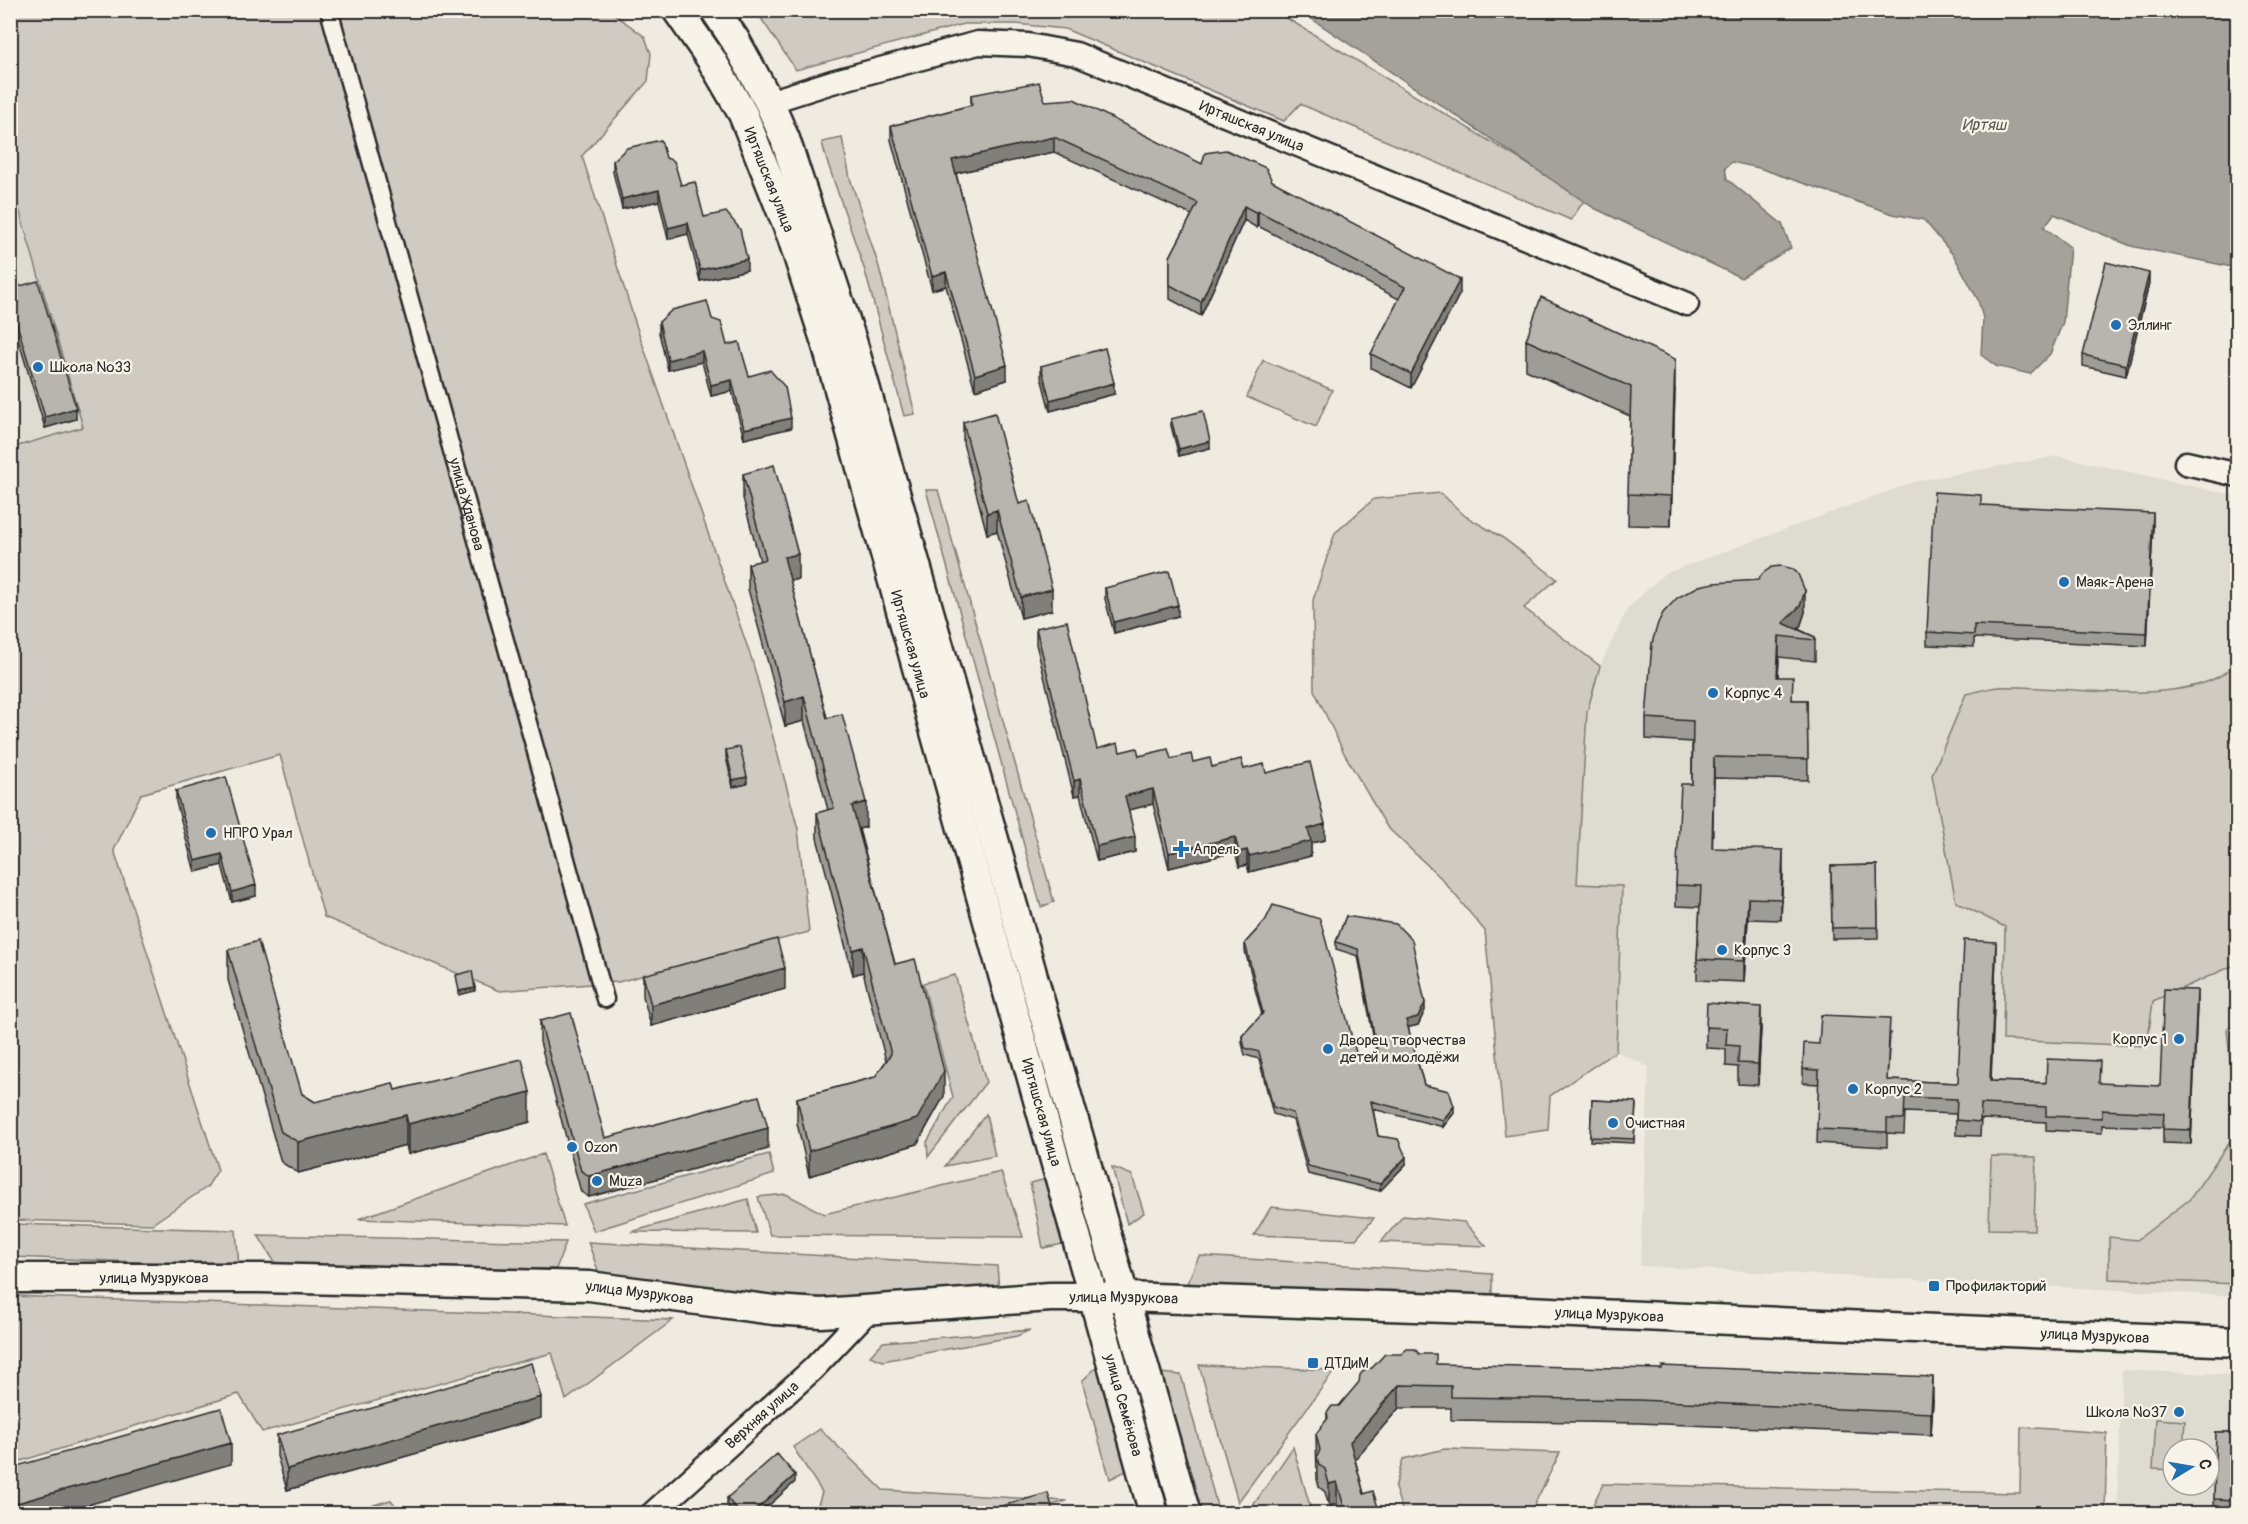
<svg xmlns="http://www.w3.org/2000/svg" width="2248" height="1524" font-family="Pangolin,sans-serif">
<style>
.built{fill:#dedbd1;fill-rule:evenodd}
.green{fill:#cfcbc2;stroke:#7d7b76;stroke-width:1.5}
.water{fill:#a4a29a;stroke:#74726e;stroke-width:1.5}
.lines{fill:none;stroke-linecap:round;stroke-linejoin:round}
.pedestrian-casing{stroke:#2b2b2b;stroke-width:21}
.minor-casing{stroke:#2b2b2b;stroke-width:27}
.tertiary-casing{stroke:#2b2b2b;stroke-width:33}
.pedestrian{stroke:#f7f3e8;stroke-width:16}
.minor{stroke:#f7f3e8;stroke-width:22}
.tertiary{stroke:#f7f3e8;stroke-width:28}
.wall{fill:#9e9c96;stroke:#2b2b2b;stroke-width:1.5}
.shaded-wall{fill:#817f7a;stroke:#2b2b2b;stroke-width:1.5}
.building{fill:#b8b5ae;stroke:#2b2b2b;stroke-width:1.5}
.poi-dot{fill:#1f6fb2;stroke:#f7f3e8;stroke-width:2}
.labels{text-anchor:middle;stroke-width:4.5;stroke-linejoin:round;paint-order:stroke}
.street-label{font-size:15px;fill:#2b2b2b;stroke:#f7f3e8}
.poi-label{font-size:15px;fill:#2b2b2b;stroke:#f7f3e8;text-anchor:start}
.water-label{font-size:16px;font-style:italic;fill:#555552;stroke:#f7f3e8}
</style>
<rect width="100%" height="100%" fill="#efebe0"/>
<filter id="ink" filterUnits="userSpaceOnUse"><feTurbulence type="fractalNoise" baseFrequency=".0167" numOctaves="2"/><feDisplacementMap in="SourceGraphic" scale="12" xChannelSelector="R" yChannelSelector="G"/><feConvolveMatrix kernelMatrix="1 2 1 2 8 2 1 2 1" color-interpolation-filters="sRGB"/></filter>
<g filter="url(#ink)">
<path class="built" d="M10,182l73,246 -72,20h-1z
M2058,456l179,40v800l-597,-30 9,-199 -33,-16 5,-164 -44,-2 10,-173 13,-46 28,-58 36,-34 252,-93z
M2122,1370l115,5v138l-120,1zM2173,1449h36v36h-36z"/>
<path class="green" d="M11,11h599l35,26 6,17 -3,27 -66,75 55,172 115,332 46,169 11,103 -191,50 -119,9 -175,-74 -44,-162 -139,39 -27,56 104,320 -11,17 -55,37 -141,-4v-772l72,-21 -72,-245z
M756,11h519l310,188 -14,21 -271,-116 -16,17 -219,-92 -49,-5h-52l-168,46z
M842,138l8,40 29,89 36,147 -11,2 -39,-145 -39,-113 -4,-16z
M1263,360l69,30 -16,37 -69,-30z
M926,490h12l116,412 -13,5z
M1441,493l24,23 38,22 54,41 -33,29 76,58 -13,46 -10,172 45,2 -6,165 -66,45 -2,34 -43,6 -20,-205 -44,-53 -54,-51 -42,-72 -31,-65 -1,-90 22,-67 39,-34z
M2237,660v304l-84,37 -6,45 -144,-6 2,-113 -49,-25 -24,-127 34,-81c10,-2 21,-6 32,-7 56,-3 206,26 239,-27z
M955,975l31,107 -58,75 -1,-15 26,-45 -30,-114z
M2237,1020v110l-10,-101z
M986,1114l9,42 -50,10z
M2237,1131v153l-128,-5v-42l28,3 53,-41z
M543,1154l22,72 -207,-7z
M769,1154l5,20 -180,57 -11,-27z
M1991,1156l45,1 -2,73 -45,-1z
M1112,1167l20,8 12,38 -17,11z
M1001,1172l22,65 -253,-2 -12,-38 28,-3 38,20z
M1047,1179l16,65 -20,4 -13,-65z
M748,1199l8,34 -125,-1z
M1271,1207l103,11 -18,21 -102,-4z
M1403,1216l61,6 22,24 -105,-4z
M11,1224l225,6 3,36 -228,-9z
M258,1235l308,7 -10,27 -279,-3z
M588,1242l409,24 2,24 -177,9 -62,-5 -160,-18z
M1199,1256l293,18v24l-306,-12z
M11,1296l662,24 -107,80 -14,-47 -290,79 -23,-38 -228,70z
M1030,1330l-13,6 -134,25 -13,-5 13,-14z
M1099,1365l31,104 -20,10 -28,-98z
M1199,1365l136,5 -97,132z
M1161,1373l20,2 38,138h-19z
M2156,1419l29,2 -2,28h-10v21l-20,-1z
M2021,1427l86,6 -2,80h-516l14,-29 417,9z
M820,1429l63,61 184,11 -45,12h-215l11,-8 4,-13 -29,-45z
M1293,1447l19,66h-64z
M1445,1449l115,4 -30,60h-127l-8,-25 8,-29z
M391,1500l10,13h-53l42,-13z"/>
<path class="water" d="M1300,11h937v257l-106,-22 -77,-32 -10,13 26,20 -7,75 -13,32 -20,20 -34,-8 -15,-11 2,-37 -5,-18 -24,-44 -30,-36 -31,-6 -134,-46 -27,-6 -7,6 2,11 55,45 9,24 -50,30 -147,-70z"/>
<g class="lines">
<defs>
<g id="pedestrian">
<path id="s1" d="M329,10l276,989"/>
</g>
<g id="minor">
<path id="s2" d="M769,102l63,-20 146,-39 50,2 48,9 611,250"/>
<path d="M2186,463l52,12"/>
<path id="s3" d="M652,1514l161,-145 55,-58"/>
</g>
<g id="tertiary">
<path id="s4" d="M677,10l34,49 32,55 49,123 35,109 327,1168"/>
<path d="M715,10l20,30 34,62 16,37 67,202 334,1173"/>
<path id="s5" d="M10,1278h251l328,8 185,24 47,3 229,-16h74l379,13 735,32"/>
</g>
</defs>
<use href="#pedestrian" class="pedestrian-casing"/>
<use href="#minor" class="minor-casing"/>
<use href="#tertiary" class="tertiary-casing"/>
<use href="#pedestrian" class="pedestrian"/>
<use href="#minor" class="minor"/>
<use href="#tertiary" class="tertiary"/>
</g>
<path class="wall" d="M971,95l74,6 157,63 70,17 188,112 -49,95 -40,-20v-14l28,-55 -141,-73 -1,2 -13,-8 -43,96 -31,-17v-42l22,-42 -138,-63 -98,21 51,207 -32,10 -29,-104 -14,4 -41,-150v-14l80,-21z
M666,158l15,27 23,32 43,53 -47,11 -12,-47 -20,5 -9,-38 -37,8 -9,-37v-11z
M2149,283l-23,93 -43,-10v-11z
M10,289l66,130 -31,9 -35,-116z
M712,319l15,26 22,31 42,52 -47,11 -12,-48 -21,5 -9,-34 -34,8 -9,-37v-11z
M1526,340l149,49 -4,137 -43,-1 2,-109 -104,-46z
M1041,366l73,28 -64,17 -9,-34z
M1171,419l39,29 -31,8 -8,-30z
M963,422l56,82 33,106 -31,8 -24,-87 -10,3 -24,-91z
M743,474l55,105 -8,2 37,137 39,109 -7,2 36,135 49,132 -27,48 -108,32 -12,-53v-25l78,-21 11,-16 -23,-89 -10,3 -36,-137v-25l11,-3 -24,-89 -19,5 -37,-137v-25l12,-3 -17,-63z
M1981,505l172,21 -6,120 -173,-8v9l-47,-2v-13z
M1105,588l73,28 -64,17 -9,-34z
M1805,612l-5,15 -2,2 17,8v24l-36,-4 -1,20 15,23h14l1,80 -94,-2 -2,70 71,23 -2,49 -33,-1 -4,63 -47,-2v-21l3,-52 -24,-1v-21l16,-101v-42l-46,-3v-21z
M1036,628l61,121 23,3 19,4 32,3 22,3 19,5 32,2 22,4 59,67 -14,3v13l-62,16 -2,-7 -8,2 -4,-15 -66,16 -16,-64 -24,6 6,42 -38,9 -17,-66 -6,1 -38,-152z
M726,750l21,34 -14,3 -7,-30z
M176,791l80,105 -24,6 -10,-37 -27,7 -19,-70z
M1877,865l1,73 -46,1 -1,-73z
M1346,916l79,94 -7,15 -10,2 16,58 30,28 -11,14 -70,-18 5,27 28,28 -26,27 -72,-17 -15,-54 -20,-6 -14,-55 -14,-4 -3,-12v-7l20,-21 -17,-64v-8l20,-22 93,139 19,-4 -19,-100 -22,-7v-7z
M228,950l74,144 13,8 80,-12 135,32 -122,32 -2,-9 -108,28 -17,-11 -53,-182z
M1996,956l-5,125 169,5 37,-82 -6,140 -28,-1v-16l-61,-2v8l-56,-3v-8l-65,-3 -1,17 -24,-1v-21l-51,-2 -1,22 -17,-1v14l-70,-4 2,-59 -16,-1v-14l16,-25 71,-11 -3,47 71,3z
M643,975l142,14 -134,37 -8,-30z
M540,1021l65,117 163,11 -179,48 -8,-5 -41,-150z
M1706,1027l55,1 -3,57 -20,-1v-17l-12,-1v-17l-20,-1z
M1592,1100l44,2 -2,41 -44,-2z
M1419,1354l17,10 497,36 -2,35 -293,-12 -187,-3v-12h-52l-44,51 9,35 16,20h-41l-2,-10 -8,2 -4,-14 -6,-5 -2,-8 -1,-45 11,-14v-7l12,-7 33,-38z
M541,1418l-254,72 -10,-34v-21z
M2216,1432h22v78h-24z
M795,1482l-36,32h-25l-7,-9v-7z"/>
<path class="shaded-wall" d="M1054,137v15l-102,22v-14z
M659,190v11l-37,8v-10z
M1244,206v14l-43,96v-14z
M1258,211v15l-1,2v-15z
M688,223v11l-20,5v-11z
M747,259v11l-47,11v-11z
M946,272v14l-14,4v-14z
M2149,273v10l-23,93v-11z
M1460,279v14l-49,95v-14z
M702,351v11l-34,8v-10z
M1675,359v30l-4,137v-30z
M1007,365v15l-32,10v-15z
M732,380v11l-21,5v-11z
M1114,383v11l-64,17v-11z
M76,408v11l-31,9v-11z
M791,418v10l-47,11v-10z
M1210,441v7l-31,8v-7z
M997,510v21l-10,3v-21z
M2153,513v13l-6,120v-13z
M798,554v25l-14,3v-25z
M1052,589v21l-31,8v-21z
M1805,591v21l-5,15 -10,10 -7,-14z
M1178,605v11l-64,17v-11z
M1779,636v21l-2,41v-21z
M804,696v25l-19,5v-24z
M1714,757v21l-2,91v-21z
M747,777v7l-14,3v-7z
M1080,779v16l-6,1v-15z
M1153,789v15l-28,7v-15z
M866,802v25l-14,4v-25z
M1325,824v16l-14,3v13l-62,16v-16l59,-27z
M1135,837v15l-38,9v-15z
M1235,837v15l-66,16v-15z
M1247,850v15l-8,2v-15z
M1783,850v21l-2,49v-21z
M222,854v11l-27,7v-11z
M256,885v11l-24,6v-10z
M1748,898v21l-4,63v-21z
M1996,942v14l-6,139v-14z
M863,947v25l-10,3v-25z
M785,968v21l-134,37v-21z
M475,988v3l-16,4v-4z
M2197,990v14l-6,140v-14z
M1425,1003v7l-7,15 -12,3v-8z
M1761,1007v21l-3,57v-21z
M944,1071v25l-27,48 -108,32v-25z
M530,1092v30l-122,32v-30z
M1454,1106v7l-11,14v-7z
M406,1115v30l-108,28v-31z
M768,1128v21l-179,48v-21z
M1406,1157v7l-26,27v-7z
M1933,1377v23l-2,35v-22z
M1399,1385v23l-49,57v-23z
M541,1397v21l-254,72v-21z
M231,1443v21l-175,50h-46v-9z
M795,1475v7l-36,32h-8z
M1337,1482v22l-8,2v-22z"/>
<path class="building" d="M1039,82l6,19 29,-2 128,65 3,-11 21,-3 40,18 6,13 188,98 -49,95 -40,-20 34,-67 -147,-76 -1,2 -13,-7 -43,96 -31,-17v-28l28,-54 -144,-66 -102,23 55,205 -32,10 -29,-103 -14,4 -41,-150 81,-21 -1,-10z
M661,140l5,18 8,3 7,24 14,-3 9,35 22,-5 14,17 7,30 -47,11 -12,-47 -20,5 -9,-38 -37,9 -9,-38 14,-13z
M2106,262l43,11 -23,92 -43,-10z
M38,281l38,127 -31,9 -35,-116v-12z
M1541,297l134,62 -4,137 -43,-2 3,-107 -105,-47z
M707,301l5,18 9,3 6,23 12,-3 10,34 21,-6 15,17 6,31 -47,11 -12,-49 -21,5 -9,-34 -34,9 -9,-38 13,-12z
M1105,348l9,35 -64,17 -9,-34z
M1203,411l7,30 -31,8 -8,-30z
M995,413l24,91 10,-3 23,88 -31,8 -24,-87 -10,3 -24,-91z
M774,465l24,89 -14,3 43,161 15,-4 24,88 -14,4 43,158 20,-5 29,112 -27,48 -108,32 -12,-53 78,-21 16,-23 -28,-107 -10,3 -36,-137 17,-5 -30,-112 -19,6 -37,-138 18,-5 -23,-85z
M1934,492l47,3v10l172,8 -6,120 -173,-8v10l-47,-3z
M1781,566l12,3 5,5 7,17 -5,15 -17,17 32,14v3l-36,-4 -2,41h16l-1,23h15l1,59 -94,-2 -2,91 71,2 -2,49 -33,-1 -4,63 -47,-2 4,-73 -25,-1 5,-101h11l1,-63 -47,-3 6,-75 6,-20 5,-10 14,-15 22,-12 15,-3 44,-3 5,-7 9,-6z
M1169,571l9,34 -64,17 -9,-34z
M1067,621l30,128 21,-6 2,9 17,-4 2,8 29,-7 3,10 20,-5 2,8 17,-4 2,9 29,-8 3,10 20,-5 2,9 44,-11 15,62 -17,5 3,12 -62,15 -2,-6 -8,2 -4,-15 -66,16 -16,-64 -28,7 10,41 -38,9 -17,-67 -6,2 -38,-153z
M740,747l7,30 -14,3 -7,-30z
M226,777l30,108 -24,7 -10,-38 -27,7 -19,-70z
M1877,865l1,62 -46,1 -1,-62z
M1273,905l47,14 38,141 20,-4 -20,-107 -22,-7 10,-26 50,8 16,16 13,63 -7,14 -12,3 18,65 25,6 5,15 -11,14 -72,-19 7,35 20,3 8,18 -26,27 -72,-18 -15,-53 -20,-6 -14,-55 -14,-4 -3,-12 21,-23 -18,-70 20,-22z
M777,939l8,29 -134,37 -8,-30z
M1964,940l32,2 -6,139 56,2 1,-24 53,2 -1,22 61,3 4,-97 33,1 -6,140 -28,-1 1,-16 -62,-3v8l-56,-2v-9l-65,-3 -1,18 -24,-2 1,-21 -52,-2 -1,22h-17v13l-70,-3 2,-59 -16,-1 1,-26 15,1 2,-29 69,3 -3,62 71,3z
M258,941l44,153 13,8 78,-19 2,7 127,-31 8,33 -122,32 -2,-9 -108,27 -17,-10 -53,-182z
M472,971l3,17 -16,3 -3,-16z
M1707,1003l54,4 -3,57 -20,-1 1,-17 -13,-1 1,-17 -21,-1z
M571,1013l34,125 154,-42 9,32 -179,48 -8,-5 -41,-150z
M1592,1100l44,2 -2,37 -44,-2z
M1407,1349h8l4,5h17v10l226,5v-3l271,11 -2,36 -293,-13 -187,-3v-11l-52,-1 -49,57 14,52 9,-3 7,23h-34l-9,-32 -8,2 -4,-15 -6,-4 -2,-8 3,-7 -4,-16 12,-16 -1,-5 5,-7h7l20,-24 1,-7 5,-6 7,-1 13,-14h16z
M531,1363l10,34 -254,72 -10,-34z
M221,1408l10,35 -221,62v-37z
M2216,1432h22v68l-24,-1z
M777,1454l18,21 -44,39h-11l-13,-16z
M1048,1493l6,21h-80z"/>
</g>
<g class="poi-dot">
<circle cx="2116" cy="325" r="6"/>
<circle cx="38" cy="367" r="6"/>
<circle cx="2064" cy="582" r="6"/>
<circle cx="1713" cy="693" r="6"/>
<circle cx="211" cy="833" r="6"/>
<path d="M1178 840h6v6h6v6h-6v6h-6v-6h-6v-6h6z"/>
<circle cx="1722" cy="950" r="6"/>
<circle cx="2179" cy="1039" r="6"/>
<circle cx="1328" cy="1049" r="6"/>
<circle cx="1853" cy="1089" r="6"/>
<circle cx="1613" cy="1123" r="6"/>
<circle cx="572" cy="1147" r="6"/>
<circle cx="597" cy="1181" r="6"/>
<rect x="1928" y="1280" width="12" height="12" rx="3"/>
<rect x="1307" y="1357" width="12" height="12" rx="3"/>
<circle cx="2179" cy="1412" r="6"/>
</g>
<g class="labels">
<g class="street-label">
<text dy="5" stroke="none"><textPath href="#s2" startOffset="506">Иртяшская улица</textPath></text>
<text dy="5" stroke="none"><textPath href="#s4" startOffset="194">Иртяшская улица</textPath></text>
<text dy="5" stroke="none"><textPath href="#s1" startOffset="513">улица Жданова</textPath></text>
<text dy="5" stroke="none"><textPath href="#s4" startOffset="680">Иртяшская улица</textPath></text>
<text dy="5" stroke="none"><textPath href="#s4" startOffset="1166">Иртяшская улица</textPath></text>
<text dy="5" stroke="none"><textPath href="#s5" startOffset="144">улица Музрукова</textPath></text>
<text dy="5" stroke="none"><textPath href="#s5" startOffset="630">улица Музрукова</textPath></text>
<text dy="5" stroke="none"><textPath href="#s5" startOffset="1116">улица Музрукова</textPath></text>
<text dy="5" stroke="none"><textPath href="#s5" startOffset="1602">улица Музрукова</textPath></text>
<text dy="5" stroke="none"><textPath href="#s5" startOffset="2088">улица Музрукова</textPath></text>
<text dy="5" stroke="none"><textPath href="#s4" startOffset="1470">улица Семёнова</textPath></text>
<text dy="5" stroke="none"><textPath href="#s3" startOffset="148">Верхняя улица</textPath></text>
</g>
<g class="poi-label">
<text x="2128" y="330">Эллинг</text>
<text x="50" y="372">Школа №33</text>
<text x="2076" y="587">Маяк-Арена</text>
<text x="1725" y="698">Корпус 4</text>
<text x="223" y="838">НПРО Урал</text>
<text x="1193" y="854">Апрель</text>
<text x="1734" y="955">Корпус 3</text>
<text x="2167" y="1044" text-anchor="end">Корпус 1</text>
<text x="1340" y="1045">Дворец творчества<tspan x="1340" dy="17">детей и молодёжи</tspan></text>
<text x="1865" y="1094">Корпус 2</text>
<text x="1625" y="1128">Очистная</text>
<text x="584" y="1152">Ozon</text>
<text x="609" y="1186">Muza</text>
<text x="1946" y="1291">Профилакторий</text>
<text x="1325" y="1368">ДТДиМ</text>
<text x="2167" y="1417" text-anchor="end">Школа №37</text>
</g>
<g class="water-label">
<text x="1984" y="130">Иртяш</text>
</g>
</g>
<rect width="2248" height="1524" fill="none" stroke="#f7f3e8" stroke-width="36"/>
<rect x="18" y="18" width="2212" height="1488" fill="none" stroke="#2b2b2b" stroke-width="2" filter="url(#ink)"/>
<g transform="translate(2191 1467) rotate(79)"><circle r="28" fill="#f7f3e8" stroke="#a5a39c" stroke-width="1.5"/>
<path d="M0-4.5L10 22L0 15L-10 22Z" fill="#1f6fb2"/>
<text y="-9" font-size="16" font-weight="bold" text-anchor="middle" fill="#2b2b2b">С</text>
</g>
</svg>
